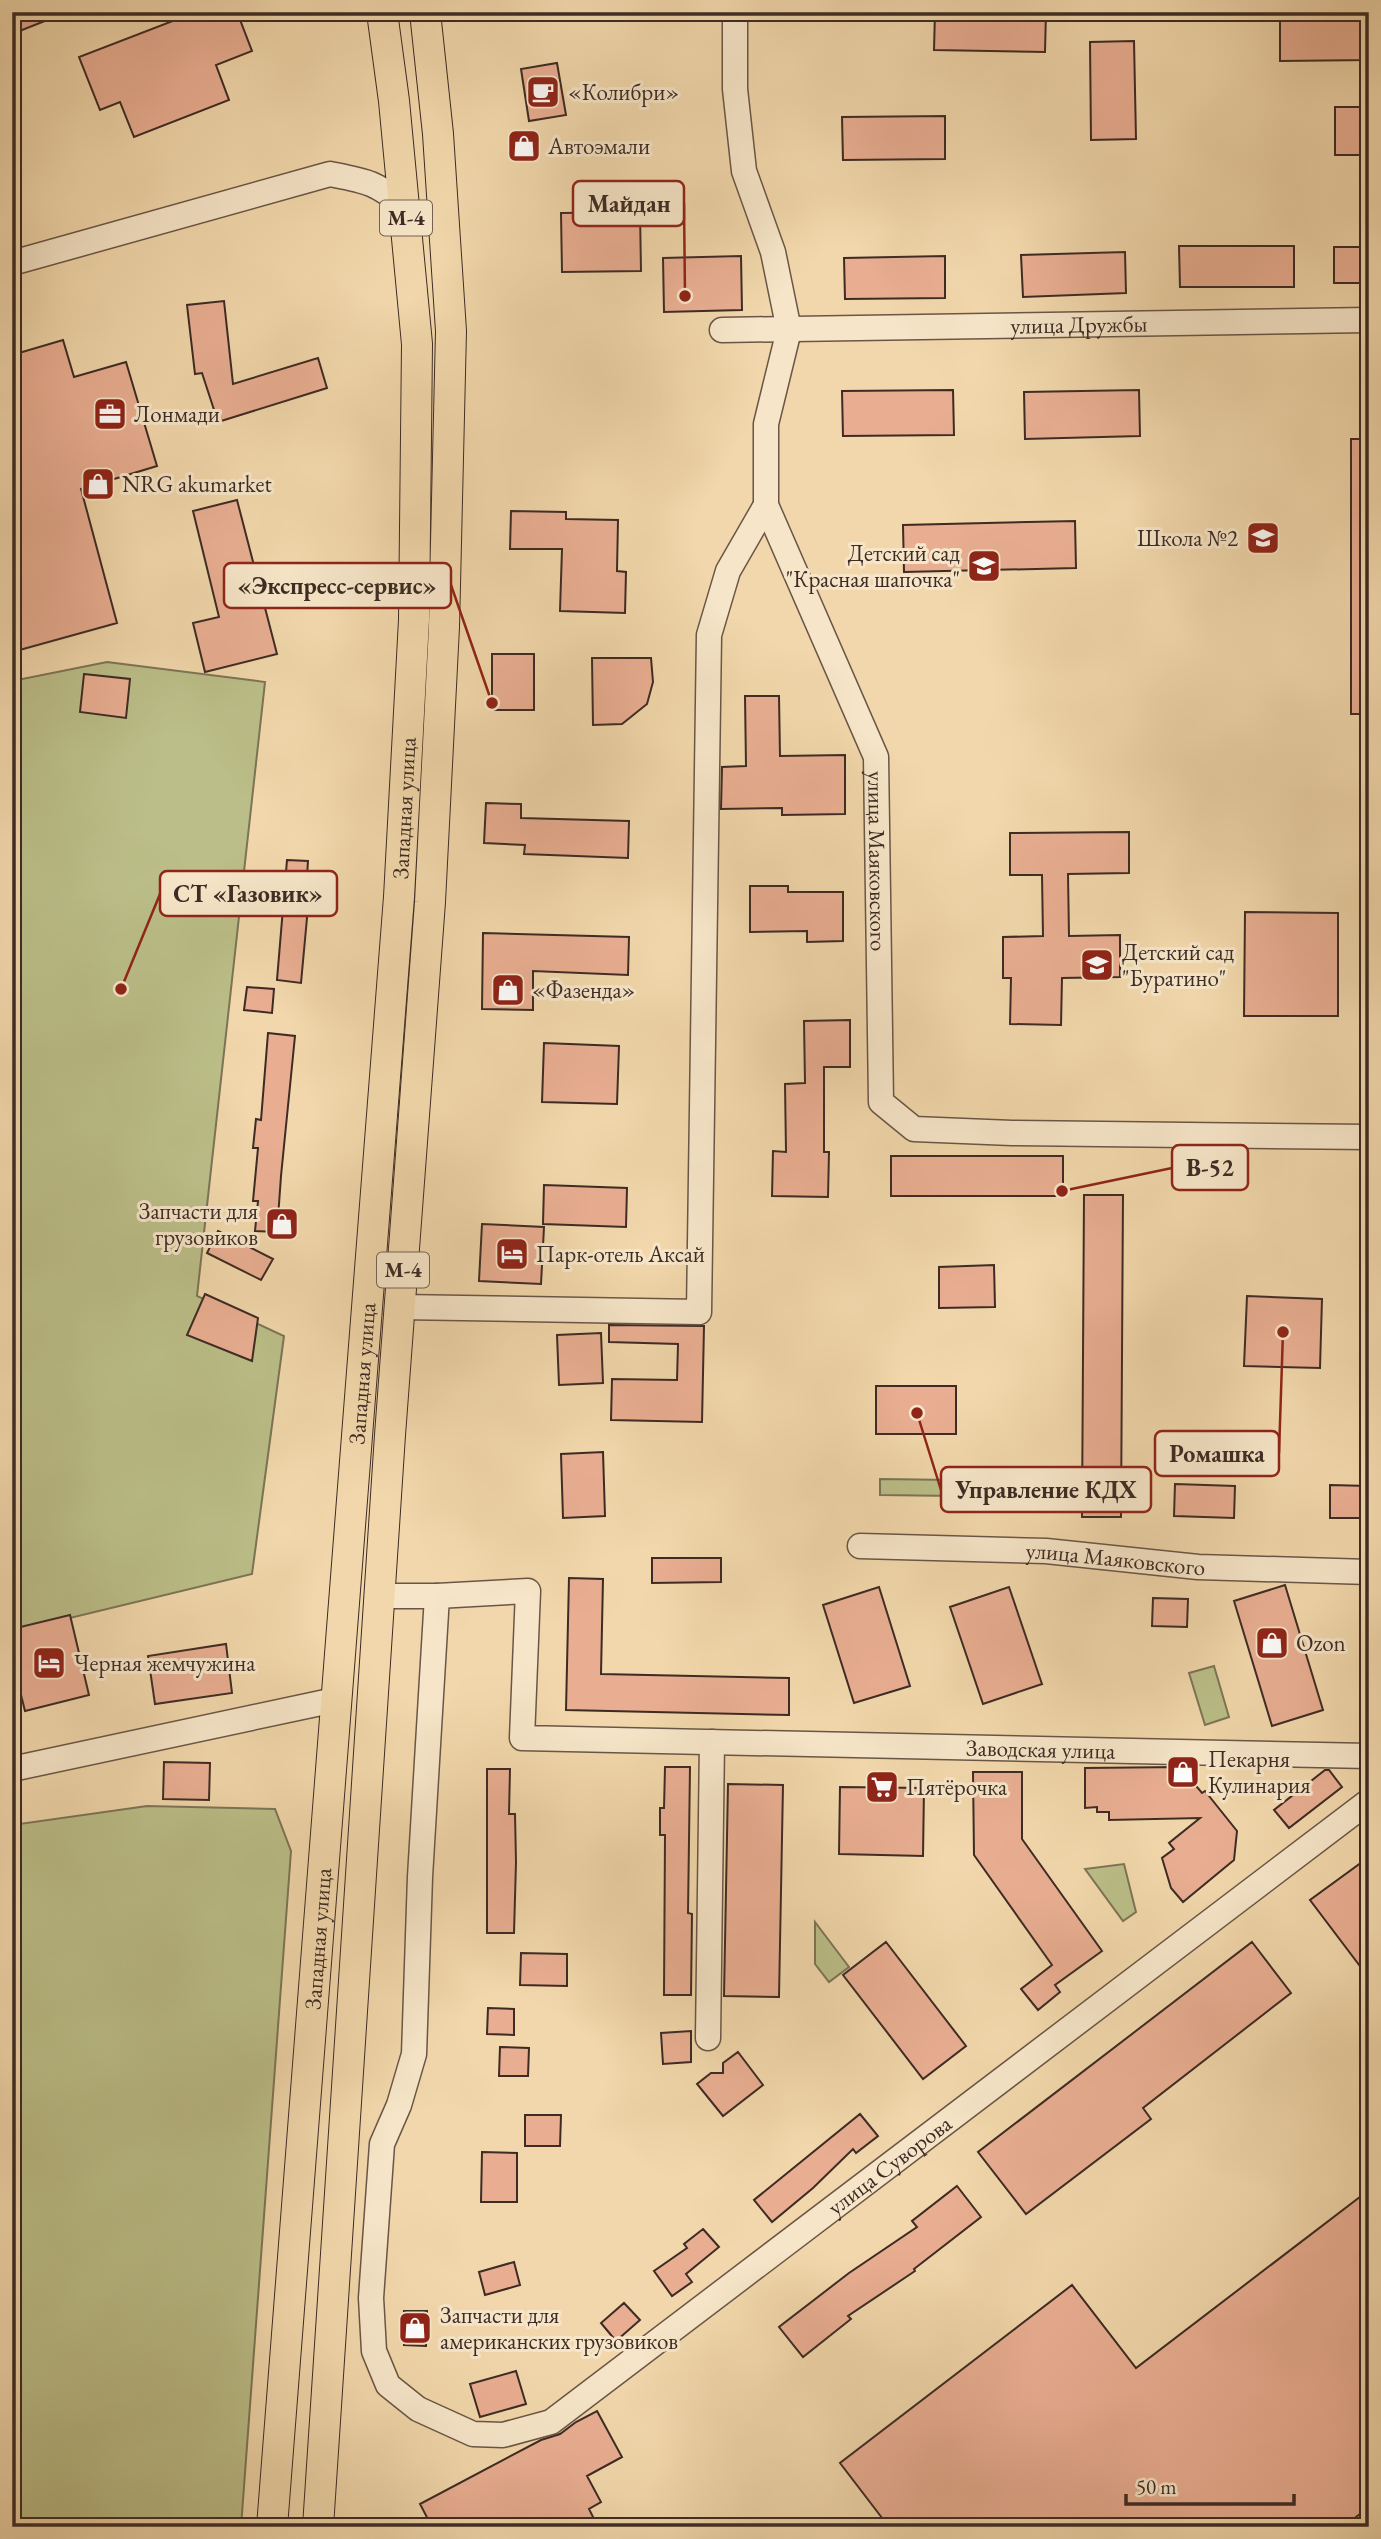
<svg xmlns="http://www.w3.org/2000/svg" width="1381" height="2539" font-family="'EB Garamond',serif">
<style>
.green{fill:#bbbe88;stroke:#7c7456;stroke-width:2}
.building{fill:#e9ae92;stroke:#3d2b24;stroke-width:2}
.lines{fill:none;stroke-linecap:round;stroke-linejoin:round}
.minor-casing{stroke:#6a5646;stroke-width:27}
.major-casing{stroke:#3d2b24;stroke-width:32}
.minor{stroke:#f6e5c8;stroke-width:24}
.major{stroke:#f1d7ab;stroke-width:30}
.labels{text-anchor:middle;stroke-width:6;stroke-linejoin:round;paint-order:stroke}
.shield{fill:#f6e5c8;stroke:#746355;stroke-width:2}
.shield-label{font-size:21px;font-weight:bold;fill:#3d2b24}
.poi-label{font-size:23px;fill:#3d2b24;stroke:#f6e5c8;text-anchor:start}
.street-label{font-size:23px;fill:#3d2b24;stroke:#f6e5c8}
.leader{fill:none;stroke:#8f2418;stroke-width:2.5}
.callout-dot{fill:#8f2418;stroke:#f6e5c8;stroke-width:2.5}
.callout{fill:#f6e5c8;stroke:#8f2418;stroke-width:2.5}
.callout-label{font-size:24px;text-anchor:middle;font-weight:bold;fill:#3d2b24}
</style>
<rect width="100%" height="100%" fill="#f1d7ab"/>
<filter id="stains"><feTurbulence type="fractalNoise" baseFrequency=".00286" numOctaves="4"/><feColorMatrix values="0 0 0 0 .2 0 0 0 0 .09 0 0 0 0 .02 0 0 0 .5 -.17"/></filter>
<radialGradient id="worn" r=".72"><stop offset=".6" stop-color="#630" stop-opacity="0"/><stop offset="1" stop-color="#630" stop-opacity=".3"/></radialGradient>
<path class="green" d="M107,662l158,20 -68,614 87,40 -32,238 -240,58v-951z
M880,1479l75,1v16l-75,-1z
M1214,1666l15,51 -24,8 -16,-52z
M147,1806l128,3 16,42 -50,676h-229v-702z
M1124,1864l12,48 -13,9 -38,-52z
M815,1922l34,45 -20,15 -14,-18z"/>
<path class="building" d="M12,12h53v1l-53,21z
M196,12h41l15,39 -36,14 13,35 -95,37 -14,-35 -20,8 -21,-53z
M935,12h111l-1,40 -111,-2z
M1369,13v47l-89,1v-47z
M1134,41l2,98 -45,1 -1,-98z
M557,63l9,52 -37,6 -8,-52z
M1335,107h34v48h-34z
M945,116v43l-102,1 -1,-43z
M640,212l1,59 -79,1 -1,-59z
M1179,246h115v41h-114z
M1334,247h35v36h-35z
M1125,252l1,41 -103,4 -2,-42z
M741,256l1,54 -78,2 -1,-54z
M945,256v42l-100,1 -1,-41z
M224,301l9,83 85,-26 9,30 -109,34 -16,-49 -7,1 -8,-69z
M63,340l11,37 52,-15 31,104 -76,23 36,134 -101,28 -4,-15v-281z
M953,390l1,45 -111,1 -1,-45z
M1139,390l1,46 -115,3 -1,-47z
M1351,439h18v275h-18z
M237,500l40,154 -72,18 -12,-49 26,-6 -26,-106z
M511,511l55,1v7l52,1 -1,51 9,1 -1,41 -65,-2 2,-62h-52z
M1075,521l1,47 -172,4 -1,-47z
M492,654h42v56h-42z
M592,658h59l2,24 -6,22 -25,20 -29,1z
M84,674l46,5 -4,39 -46,-6z
M745,696h34l1,60 65,-1v59l-63,1v-7l-61,1 1,-42 24,-1z
M486,803l35,1v14l108,3 -1,37 -104,-4 1,-9 -41,-2z
M1129,832v41l-61,1 1,62 51,-1v42l-58,1 -1,47 -51,-1 1,-46h-8v-41l40,-1 -1,-61h-32v-42z
M287,860l21,1 -3,46h3l-7,76 -24,-3z
M750,886h38v6h55v49l-36,1v-11l-57,1z
M1245,912l93,1v103h-94z
M483,933l146,4 -1,38 -95,-4v39l-51,-1z
M247,987l27,2 -2,24 -28,-3z
M850,1020v47h-26v85h5l-1,45 -56,-1 1,-45 13,1 -1,-68 20,-1 -1,-62z
M268,1033l27,3 -14,140 -4,56 -22,-1 3,-30h-5l5,-53h-5l3,-29 5,1z
M544,1043l75,3 -2,58 -75,-2z
M891,1156h172v40h-172z
M544,1185l83,3 -1,39 -83,-3z
M1084,1195h39l-2,322h-39z
M482,1224l62,3 -3,57 -62,-3z
M218,1231l55,28 -12,21 -54,-27z
M994,1265l1,42 -56,1v-41z
M205,1294l53,24 -6,43 -65,-26z
M1247,1296l75,3 -2,69 -76,-2z
M609,1325l95,1 -2,96 -91,-2 1,-41 65,1 1,-36 -69,-2z
M601,1333l2,50 -44,2 -2,-50z
M876,1386h80v48h-80z
M603,1452l2,64 -42,2 -2,-64z
M1175,1484l60,2 -1,32 -60,-2z
M1330,1485l39,1v32h-39z
M652,1558h69v24l-69,1z
M569,1578l34,1 -2,95 188,4v37l-223,-5z
M1285,1585l38,125 -51,16 -38,-125z
M879,1587l31,99 -56,17 -31,-98z
M1009,1587l33,97 -59,20 -33,-97z
M1153,1598l35,1 -1,28 -35,-1z
M70,1615l19,80 -64,16 -13,-52v-30z
M226,1644l6,49 -77,11 -7,-48z
M164,1762l46,1 -1,37 -46,-1z
M665,1767h25l-2,146 4,1 -1,81h-27l1,-160h-5v-27h4z
M1180,1767l22,26 3,-2 32,40 -3,29 -51,42 -12,-14 -9,-30 12,-9 -5,-6 31,-25 -91,2v-8h-12v-5l-12,1v-40z
M487,1769h23l-1,45h6l1,48 -2,71h-27z
M1325,1770h4l13,17 -53,41 -15,-18z
M973,1772h49v67l80,112 -47,34 5,7 -22,18 -17,-21 31,-24 -78,-110z
M728,1784l55,1 -4,212 -55,-1z
M840,1787l84,1 -1,68 -84,-2z
M1369,1857v121l-59,-78z
M886,1942l80,104 -43,33 -80,-104z
M1252,1942l39,51 -148,115 8,11 -125,95 -48,-62z
M521,1953l46,1v32l-47,-1z
M488,2008l26,1v26l-27,-1z
M691,2031v31l-28,2 -2,-31z
M500,2047l29,1 -1,28h-29z
M738,2052l25,33 -40,31 -26,-32 14,-11h12v-10z
M860,2114l18,22 -22,17 -3,-4 -40,39 -41,34 -18,-22z
M525,2115h36l-1,31h-35z
M482,2152l35,1v49h-36z
M957,2186l24,31 -67,52 1,2 -67,45 3,3 -48,38 -24,-30 70,-54 68,-46 -5,-6z
M1369,2190v317l-26,20h-454l-49,-64 232,-178 64,83z
M703,2229l16,18 -33,27 6,8 -20,14 -18,-25 33,-23 -3,-4z
M514,2262l6,23 -35,10 -6,-23z
M624,2303l16,17 -24,21 -15,-18z
M404,2311h23l-1,35 -22,-1z
M516,2371l10,33 -46,13 -10,-33z
M597,2411l25,46 -35,19 14,26 -12,7 9,18h-166l-12,-23 121,-64 19,-6 16,-12z"/>
<g class="lines">
<defs>
<g id="minor">
<path id="s1" d="M735,12v77l9,82 29,81 16,78 -23,94v81l110,252 5,345 33,27 98,4 357,4"/>
<path d="M12,263l318,-89c36,7 46,8 74,32"/>
<path id="s2" d="M722,330l647,-10"/>
<path d="M400,1307l299,5 10,-677 19,-64 38,-66"/>
<path id="s3" d="M860,1546l186,5 152,16 171,5"/>
<path id="s4" d="M380,1596h57l91,-5 -6,147 847,18"/>
<path id="s5" d="M437,1596l-17,281 -6,177 -15,51 -17,39 -11,154 3,53 14,34 30,24 55,25 30,1 48,-13 818,-621"/>
<path d="M12,1769l323,-69"/>
<path d="M708,2038l4,-296"/>
</g>
<g id="major">
<path id="s6" d="M272,2527l127,-1630 15,-277 3,-276 -23,-243 -12,-89"/>
<path d="M318,2527l72,-1092 40,-533 14,-275 7,-296 -13,-197 -13,-122"/>
</g>
</defs>
<use href="#minor" class="minor-casing"/>
<use href="#major" class="major-casing"/>
<use href="#minor" class="minor"/>
<use href="#major" class="major"/>
</g>
<defs>
<symbol id="cafe-square" viewBox="-11 -11 22 22"><rect x="-9" y="-9" width="18" height="18" rx="4" fill="#8f2418" stroke="#f6e5c8"/><path d="M-5.5-4.5H6V0H3Q3 3.5 0 3.5H-2.5Q-5.5 3.5-5.5 0ZM3-3.2v2h1.7v-2ZM-6 4.5H4V6H-6Z" fill="#fff"/></symbol>
<symbol id="shop-square" viewBox="-11 -11 22 22"><rect x="-9" y="-9" width="18" height="18" rx="4" fill="#8f2418" stroke="#f6e5c8"/><path d="M-5-2.5h2.3a2.7 3.5 0 0 1 5.4 0H5L5.5 6h-11ZM-1.5-2.5h3a1.5 2.3 0 0 0-3 0Z" fill="#fff"/></symbol>
<symbol id="office-square" viewBox="-11 -11 22 22"><rect x="-9" y="-9" width="18" height="18" rx="4" fill="#8f2418" stroke="#f6e5c8"/><path d="M-6-3h4V-5.5h4V-3h4V5H-6ZM-1-4.5V-3h2v-1.5ZM-6 0V1H6V0Z" fill="#fff"/></symbol>
<symbol id="school-square" viewBox="-11 -11 22 22"><rect x="-9" y="-9" width="18" height="18" rx="4" fill="#8f2418" stroke="#f6e5c8"/><path d="M0-5L7-2L0 1L-7-2ZM-4 1L0 2.5L4 1V4Q0 6-4 4Z" fill="#fff"/></symbol>
<symbol id="hotel-square" viewBox="-11 -11 22 22"><rect x="-9" y="-9" width="18" height="18" rx="4" fill="#8f2418" stroke="#f6e5c8"/><path d="M-6-4.5h1.5V1H6V5H4.5V3h-9V5H-6ZM-4 0a1.8 1.8 0 1 1 3.6 0ZM.5 0V-2.5h3Q6-2.5 6 0Z" fill="#fff"/></symbol>
<symbol id="supermarket-square" viewBox="-11 -11 22 22"><rect x="-9" y="-9" width="18" height="18" rx="4" fill="#8f2418" stroke="#f6e5c8"/><path d="M-6-5.5h2.5l.6 2H6L4.5 2H-2.5L-4.4-4H-6ZM-1.5 3.2a1.3 1.3 0 1 0 .1 0ZM3 3.2a1.3 1.3 0 1 0 .1 0Z" fill="#fff"/></symbol>
</defs>
<g fill-rule="evenodd">
<use href="#cafe-square" x="524" y="73" width="38" height="38"/>
<use href="#shop-square" x="505" y="127" width="38" height="38"/>
<use href="#office-square" x="91" y="395" width="38" height="38"/>
<use href="#shop-square" x="79" y="465" width="38" height="38"/>
<use href="#school-square" x="1244" y="519" width="38" height="38"/>
<use href="#school-square" x="965" y="547" width="38" height="38"/>
<use href="#school-square" x="1078" y="946" width="38" height="38"/>
<use href="#shop-square" x="489" y="971" width="38" height="38"/>
<use href="#shop-square" x="263" y="1205" width="38" height="38"/>
<use href="#hotel-square" x="493" y="1235" width="38" height="38"/>
<use href="#shop-square" x="1253" y="1624" width="38" height="38"/>
<use href="#hotel-square" x="30" y="1644" width="38" height="38"/>
<use href="#shop-square" x="1164" y="1753" width="38" height="38"/>
<use href="#supermarket-square" x="863" y="1768" width="38" height="38"/>
<use href="#shop-square" x="396" y="2309" width="38" height="38"/>
</g>
<g class="labels">
<g class="shield">
<rect x="380" y="200.5" width="52" height="35" rx="5"/>
<rect x="377" y="1252.5" width="52" height="35" rx="5"/>
</g>
<g class="shield-label">
<text x="406" y="225">М-4</text>
<text x="403" y="1277">М-4</text>
</g>
<g class="poi-label">
<text x="568" y="100">«Колибри»</text>
<text x="548" y="154">Автоэмали</text>
<text x="134" y="422">Лонмади</text>
<text x="122" y="492">NRG akumarket</text>
<text x="1238" y="546" text-anchor="end">Школа №2</text>
<text x="960" y="561" text-anchor="end">Детский сад<tspan x="960" dy="26">"Красная шапочка"</tspan></text>
<text x="1122" y="960">Детский сад<tspan x="1122" dy="26">"Буратино"</tspan></text>
<text x="532" y="998">«Фазенда»</text>
<text x="258" y="1219" text-anchor="end">Запчасти для<tspan x="258" dy="26">грузовиков</tspan></text>
<text x="536" y="1262">Парк-отель Аксай</text>
<text x="1296" y="1651">Ozon</text>
<text x="74" y="1671">Черная жемчужина</text>
<text x="1208" y="1767">Пекарня<tspan x="1208" dy="26">Кулинария</tspan></text>
<text x="906" y="1795">Пятёрочка</text>
<text x="440" y="2323">Запчасти для<tspan x="440" dy="26">американских грузовиков</tspan></text>
</g>
<g class="street-label">
<text dy="8" stroke="none"><textPath href="#s2" startOffset="357">улица Дружбы</textPath></text>
<text dy="8" stroke="none"><textPath href="#s6" startOffset="1724">Западная улица</textPath></text>
<text dy="8" stroke="none"><textPath href="#s1" startOffset="882">улица Маяковского</textPath></text>
<text dy="8" stroke="none"><textPath href="#s6" startOffset="1157">Западная улица</textPath></text>
<text dy="8" stroke="none"><textPath href="#s3" startOffset="256">улица Маяковского</textPath></text>
<text dy="8" stroke="none"><textPath href="#s4" startOffset="814">Заводская улица</textPath></text>
<text dy="8" stroke="none"><textPath href="#s6" startOffset="590">Западная улица</textPath></text>
<text dy="8" stroke="none"><textPath href="#s5" startOffset="1402">улица Суворова</textPath></text>
</g>
</g>
<path class="leader" d="M685 296L684 203M492 703L451 585M121 989L160 894M1062 1191L1172 1168M1283 1332L1279 1453M917 1413L941 1490"/>
<g class="callout-dot">
<circle cx="685" cy="296" r="7"/>
<circle cx="492" cy="703" r="7"/>
<circle cx="121" cy="989" r="7"/>
<circle cx="1062" cy="1191" r="7"/>
<circle cx="1283" cy="1332" r="7"/>
<circle cx="917" cy="1413" r="7"/>
</g>
<g class="callout">
<rect x="573" y="181" width="111" height="45" rx="7"/>
<rect x="224" y="563" width="227" height="45" rx="7"/>
<rect x="160" y="871" width="177" height="45" rx="7"/>
<rect x="1172" y="1145" width="76" height="45" rx="7"/>
<rect x="1155" y="1431" width="124" height="45" rx="7"/>
<rect x="941" y="1467" width="210" height="45" rx="7"/>
</g>
<g class="callout-label">
<text x="629" y="212">Майдан</text>
<text x="337" y="594">«Экспресс-сервис»</text>
<text x="248" y="902">СТ «Газовик»</text>
<text x="1210" y="1176">В-52</text>
<text x="1217" y="1462">Ромашка</text>
<text x="1046" y="1498">Управление КДХ</text>
</g>
<rect width="1381" height="2539" fill="none" stroke="#f1d7ab" stroke-width="42"/>
<rect x="14" y="14" width="1353" height="2511" fill="none" stroke="#3d2b24" stroke-width="3.5"/>
<rect x="21" y="21" width="1339" height="2497" fill="none" stroke="#3d2b24" stroke-width="2"/>
<path d="M1126 2494v10h168v-10" fill="none" stroke="#3d2b24" stroke-width="3.5"/>
<text x="1136" y="2494" font-size="21" fill="#3d2b24" stroke="#f6e5c8" stroke-width="5" paint-order="stroke">50 m</text>
<rect width="100%" height="100%" filter="url(#stains)"/>
<rect width="100%" height="100%" fill="url(#worn)"/>
</svg>
